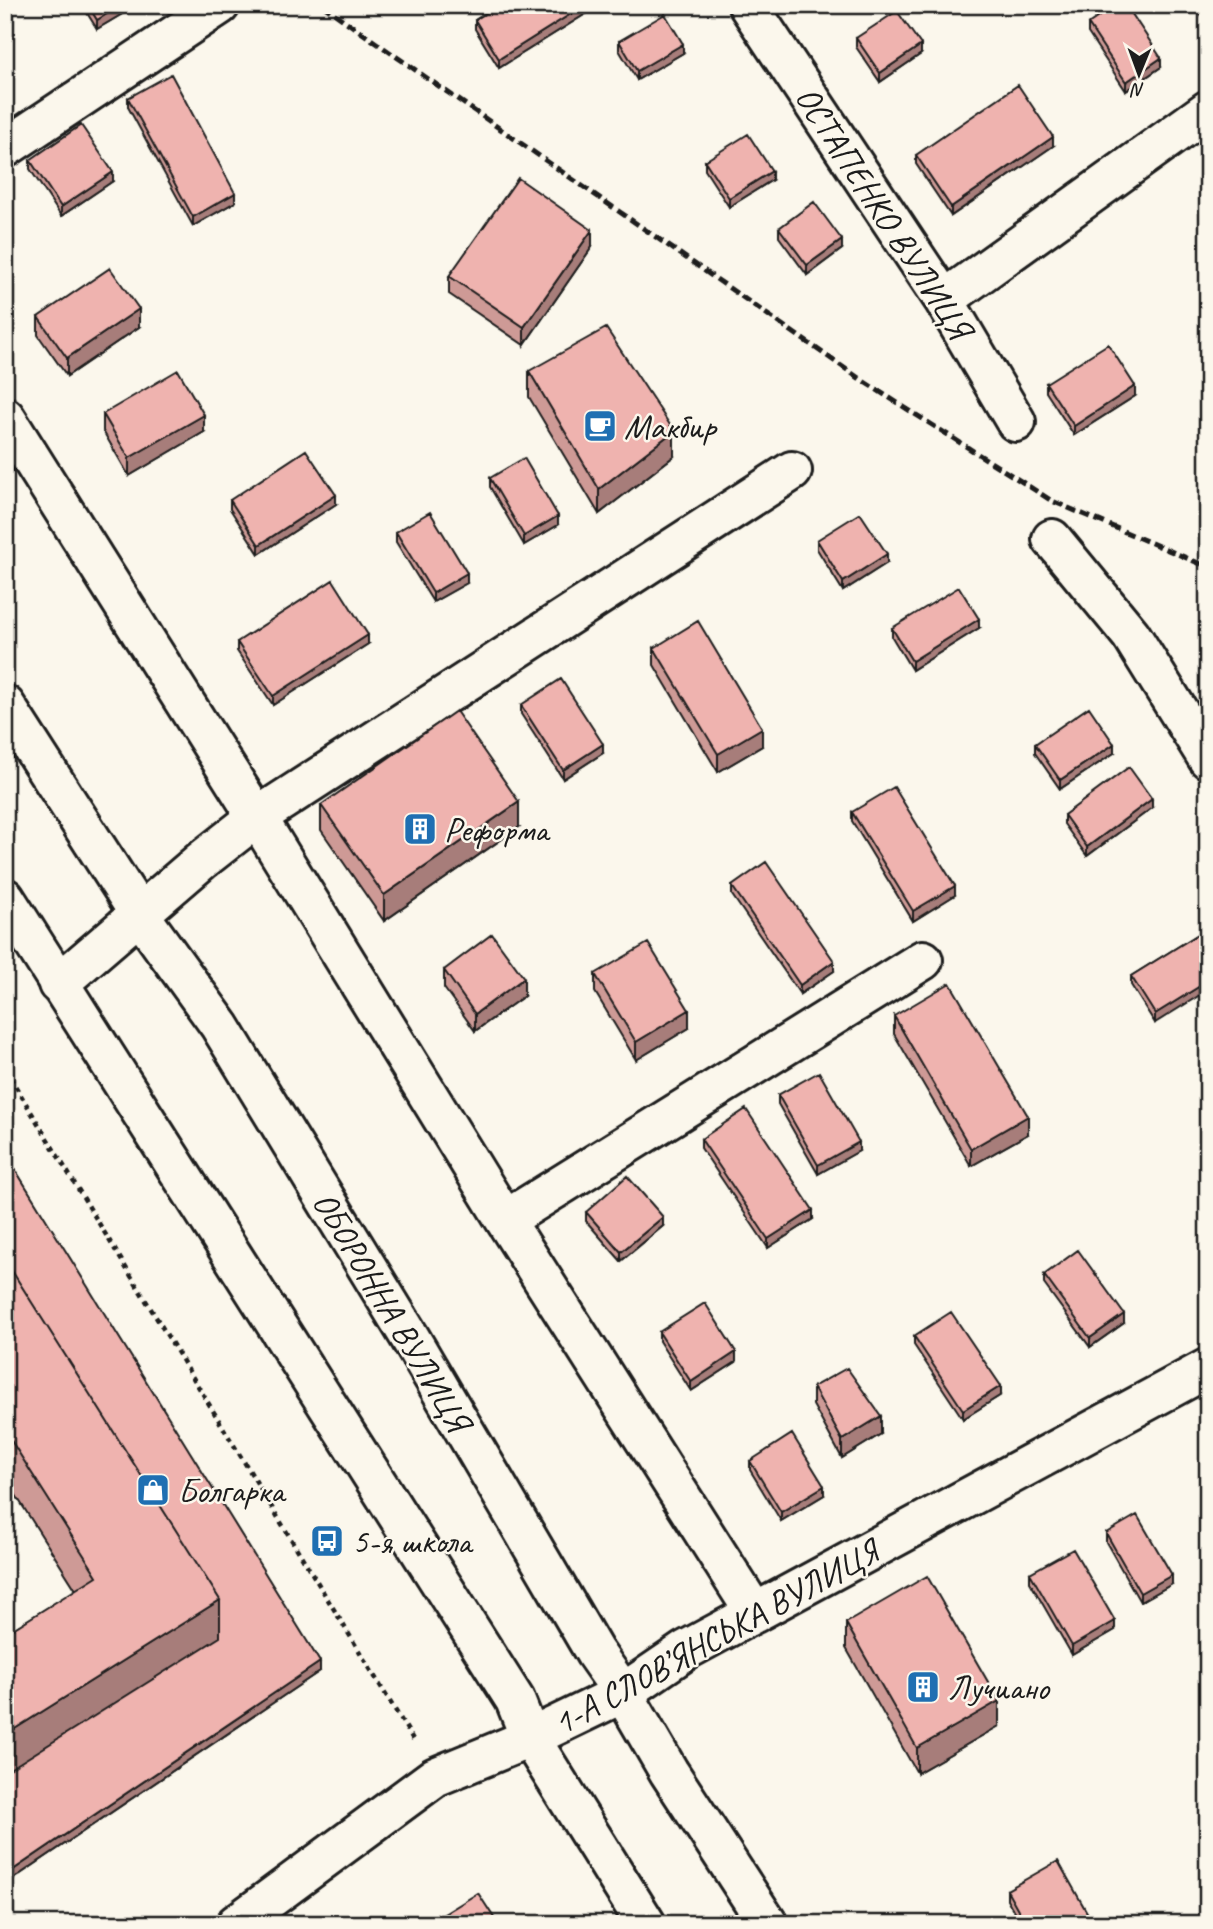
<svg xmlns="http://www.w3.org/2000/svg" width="1213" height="1929" font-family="Caveat,sans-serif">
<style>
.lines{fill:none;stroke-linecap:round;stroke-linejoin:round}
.minor-casing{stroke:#1c1c1c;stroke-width:44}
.primary-casing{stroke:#1c1c1c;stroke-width:44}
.path{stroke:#1c1c1c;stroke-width:4.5;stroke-dasharray:5 5;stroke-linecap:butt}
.minor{stroke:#fbf7ec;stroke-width:38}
.primary{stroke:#fbf7ec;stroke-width:38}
.rail{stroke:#1c1c1c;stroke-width:5;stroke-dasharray:10 5;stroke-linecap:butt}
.wall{fill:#ce9a96;stroke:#1c1c1c;stroke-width:2}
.shaded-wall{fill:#a77d7a;stroke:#1c1c1c;stroke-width:2}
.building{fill:#efb3af;stroke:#1c1c1c;stroke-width:2}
.labels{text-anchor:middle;stroke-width:5;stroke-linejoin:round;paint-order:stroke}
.street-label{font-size:35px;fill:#1c1c1c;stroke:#fbf7ec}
.poi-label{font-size:35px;fill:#1c1c1c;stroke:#fbf7ec;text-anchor:start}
</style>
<rect width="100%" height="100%" fill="#fbf7ec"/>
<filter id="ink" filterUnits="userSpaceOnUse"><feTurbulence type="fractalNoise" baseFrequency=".0143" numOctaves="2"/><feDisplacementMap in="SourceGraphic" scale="14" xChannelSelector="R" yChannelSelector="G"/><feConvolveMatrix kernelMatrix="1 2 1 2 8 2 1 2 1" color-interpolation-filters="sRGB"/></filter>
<g filter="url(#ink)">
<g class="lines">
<defs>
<path id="minor" d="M748,5l196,295 72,122
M5,148l215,-143
M944,300l264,-190
M5,417l252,400 248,403 250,393
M1052,539l79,96 77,124
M58,984l143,-123 56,-44 535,-346
M505,1220l418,-260
M236,1924l199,-147 95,-39 93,-45 63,-43 522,-282"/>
<path id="primary" d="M5,705l135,210 80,111 189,310 186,317 28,40 46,79 99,152
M5,898l510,802 15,38 116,186"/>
</defs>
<use href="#minor" class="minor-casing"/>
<use href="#primary" class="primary-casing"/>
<path class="path" d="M5,1069l409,672"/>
<use href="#minor" class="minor"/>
<use href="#primary" class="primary"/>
<path class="rail" d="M322,5l541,376 189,120 156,66"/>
</g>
<path class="wall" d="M82,5h52v2l-37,22z
M499,5h101l-101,63 -24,-39v-9z
M1194,5h14v19z
M1088,24l73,43 -35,24 -38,-58z
M856,38l65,16 -41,28 -24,-35z
M619,41l64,12 -46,27 -18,-30z
M128,98l107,104 -42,24 -65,-119z
M1053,146l-102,70 -35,-52v-9z
M30,160l83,21 -52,35 -31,-47z
M705,161l67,19 -43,27 -24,-37z
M779,228l63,21 -35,26 -28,-38z
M592,247l-68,98 -75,-51v-18z
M38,317l101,10 -72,49 -29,-41z
M529,371l145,85 -75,58 -70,-117z
M1046,383l89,13 -61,39 -28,-43z
M103,414l101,18 -75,44 -26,-45z
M490,478l68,47 -34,20 -34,-58z
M230,500l106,4 -77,50 -29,-45z
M396,532l71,51 -34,19 -37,-60z
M817,540l70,23 -44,28 -26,-42z
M892,628h87l-67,42 -20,-33z
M237,642l131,2 -95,61 -36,-54z
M654,648l108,98 -44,26 -64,-107z
M521,705l82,48 -40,26 -42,-65z
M1035,744l79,9 -54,36 -25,-36z
M321,805l198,22 -135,94 -63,-91z
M1152,808l-65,48 -23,-32v-9z
M852,812l103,83 -42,26 -61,-100z
M732,886l102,85 -34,23 -68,-99z
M1208,928l-53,95 -24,-38v-9z
M444,970l80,26 -49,35 -31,-43z
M595,974l94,54 -53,32 -41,-68z
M894,1016l134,118 -57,32 -77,-132z
M778,1095l81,56 -41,23 -40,-70z
M701,1139l112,80 -45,29 -67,-100z
M5,1153l315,518 -310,210 -5,-6v-241l71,-44 -71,-112z
M586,1212l77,14 -42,35 -35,-40z
M1044,1275l80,48 -34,24 -46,-63z
M659,1332l77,30 -45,29 -32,-50z
M914,1336l87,59 -38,24 -49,-74z
M813,1387l68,47 -39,24 -29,-53z
M750,1461l74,34 -43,26 -31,-51z
M1106,1533l66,51 -32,18 -34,-60z
M1030,1573l85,57 -43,25 -42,-73z
M846,1623l153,103 -82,47 -71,-125z
M1007,1890l86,34h-72l-14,-25z"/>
<path class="shaded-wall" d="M121,5h13v2l-37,22v-9z
M585,5h15l-101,63v-9z
M683,44v9l-46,27v-9z
M921,45v9l-41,28v-9z
M1161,58v9l-35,24v-9z
M1053,137v9l-102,70v-9z
M772,171v9l-43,27v-9z
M113,172v9l-52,35v-9z
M235,193v9l-42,24v-9z
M592,230v17l-68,98v-18z
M842,240v9l-35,26v-10z
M139,309v18l-72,49v-18z
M1135,386v10l-61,39v-9z
M204,415v17l-75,44v-18z
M674,431v25l-75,58v-25z
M336,495v9l-77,50v-9z
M558,516v9l-34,20v-9z
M887,554v9l-44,28v-9z
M467,573v10l-34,19v-9z
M979,619v9l-67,42v-9z
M368,635v9l-95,61v-9z
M762,728v18l-44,26v-18z
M603,744v9l-40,26v-9z
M1114,744v9l-54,36v-9z
M1152,799v9l-65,48v-9z
M519,802v25l-135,94v-26z
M955,886v9l-42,26v-10z
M834,961v10l-34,23v-9z
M524,978v18l-49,35v-17z
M1208,981v9l-53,33v-9z
M689,1010v18l-53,32v-18z
M1028,1116v18l-57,32v-17z
M859,1142v9l-41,23v-9z
M813,1210v9l-45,29v-9z
M663,1217v9l-42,35v-9z
M1124,1314v9l-34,24v-9z
M736,1352v10l-45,29v-9z
M1001,1386v9l-38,24v-9z
M881,1416v18l-39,24v-18z
M824,1486v9l-43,26v-9z
M1172,1575v9l-32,18v-9z
M220,1600v46l-215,136v-47z
M1115,1621v9l-43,25v-9z
M320,1662v9l-310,210v-9z
M999,1701v25l-82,47v-25z"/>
<path class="building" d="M88,5h33l-24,15z
M499,5h86l-86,54 -24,-39z
M1116,5h10l35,53 -35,24 -38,-58z
M1200,5h8v10z
M897,11l24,34 -41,28 -24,-35z
M665,14l18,30 -46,27 -18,-30z
M171,74l64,119 -42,24 -65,-119z
M1018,85l35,52 -102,70 -35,-52z
M81,125l32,47 -52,35 -31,-47z
M748,134l24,37 -43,27 -24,-37z
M518,178l74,52 -68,97 -75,-51z
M814,202l28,38 -35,25 -28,-37z
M110,268l29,41 -72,49 -29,-41z
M606,328l68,103 -75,58 -70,-118z
M1108,344l27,42 -61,40 -28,-43z
M178,370l26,45 -75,43 -26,-44z
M306,450l30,45 -77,50 -29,-45z
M524,458l34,58 -34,20 -34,-58z
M430,512l37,61 -34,20 -37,-61z
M860,513l27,41 -44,28 -26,-42z
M333,580l35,55 -95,61 -36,-54z
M959,587l20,32 -67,42 -20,-33z
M698,621l64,107 -44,26 -64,-106z
M561,679l42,65 -40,26 -42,-65z
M1089,707l25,37 -54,36 -25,-36z
M456,711l63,91 -135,93 -63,-90z
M1129,767l23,32 -65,48 -23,-32z
M894,787l61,99 -42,25 -61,-99z
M766,862l68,99 -34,24 -68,-99z
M1208,928v53l-53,33 -24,-38z
M492,934l32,44 -49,36 -31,-44z
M648,943l41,67 -53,32 -41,-68z
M950,983l78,133 -57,33 -77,-133z
M819,1072l40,70 -41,23 -40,-70z
M746,1109l67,101 -45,29 -67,-100z
M5,1153l315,509 -310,210 -5,-7v-93l215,-135v-37l-215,-340z
M627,1176l36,41 -42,35 -35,-40z
M1078,1250l46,64 -34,24 -46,-63z
M5,1260l215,340 -215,135v-101l92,-58 -92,-145z
M705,1303l31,49 -45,30 -32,-50z
M951,1312l50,74 -38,24 -49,-74z
M847,1368l34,48 -39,24 -29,-53z
M792,1434l32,52 -43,26 -31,-51z
M1137,1515l35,60 -32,18 -34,-60z
M1073,1549l42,72 -43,25 -42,-73z
M927,1576l72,125 -82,47 -71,-125z
M1058,1861l35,62 -3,1h-64l-19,-34z
M478,1893l20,31h-70z"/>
</g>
<defs>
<symbol id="cafe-square" viewBox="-11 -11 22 22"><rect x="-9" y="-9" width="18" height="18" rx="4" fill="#1f6fb2" stroke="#fbf7ec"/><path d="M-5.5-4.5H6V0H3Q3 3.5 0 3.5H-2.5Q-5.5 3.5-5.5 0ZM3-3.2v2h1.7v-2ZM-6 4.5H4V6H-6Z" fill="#fff"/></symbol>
<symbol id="building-square" viewBox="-11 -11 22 22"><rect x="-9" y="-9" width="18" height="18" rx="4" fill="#1f6fb2" stroke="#fbf7ec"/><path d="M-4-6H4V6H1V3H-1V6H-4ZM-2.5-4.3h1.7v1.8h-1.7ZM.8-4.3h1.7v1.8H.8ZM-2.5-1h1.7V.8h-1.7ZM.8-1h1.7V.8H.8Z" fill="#fff"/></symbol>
<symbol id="shop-square" viewBox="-11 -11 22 22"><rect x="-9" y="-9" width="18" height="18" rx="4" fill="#1f6fb2" stroke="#fbf7ec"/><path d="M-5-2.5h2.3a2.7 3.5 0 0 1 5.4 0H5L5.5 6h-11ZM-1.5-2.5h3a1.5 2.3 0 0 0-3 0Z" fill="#fff"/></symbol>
<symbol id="bus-square" viewBox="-11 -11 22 22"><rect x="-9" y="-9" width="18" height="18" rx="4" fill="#1f6fb2" stroke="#fbf7ec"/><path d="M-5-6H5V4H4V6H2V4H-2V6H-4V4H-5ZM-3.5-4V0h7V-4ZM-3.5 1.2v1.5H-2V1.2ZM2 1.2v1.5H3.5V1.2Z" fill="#fff"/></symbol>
</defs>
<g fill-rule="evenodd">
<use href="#cafe-square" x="581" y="407" width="38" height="38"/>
<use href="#building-square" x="401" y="810" width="38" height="38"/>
<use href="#shop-square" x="134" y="1471" width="38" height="38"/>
<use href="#bus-square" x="308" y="1522" width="38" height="38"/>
<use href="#building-square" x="904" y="1668" width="38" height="38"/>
</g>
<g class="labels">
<g class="street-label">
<text transform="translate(884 212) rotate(57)" y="12">ОСТАПЕНКО ВУЛИЦЯ</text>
<text transform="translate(392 1311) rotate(59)" y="12">ОБОРОННА ВУЛИЦЯ</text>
<text transform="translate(715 1637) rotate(-29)" y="12">1-А СЛОВ’ЯНСЬКА ВУЛИЦЯ</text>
</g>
<g class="poi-label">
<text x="624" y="438">Макбир</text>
<text x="444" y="841">Реформа</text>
<text x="178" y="1502">Болгарка</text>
<text x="352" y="1553">5-я школа</text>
<text x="948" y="1699">Лучиано</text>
</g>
</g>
<rect width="1213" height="1929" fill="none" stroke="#fbf7ec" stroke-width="28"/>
<rect x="14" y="14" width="1185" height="1901" fill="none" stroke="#1c1c1c" stroke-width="2.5" filter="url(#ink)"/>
<g transform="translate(1139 74) rotate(181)" stroke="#fbf7ec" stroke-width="5" paint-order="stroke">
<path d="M0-5L12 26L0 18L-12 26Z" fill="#1c1c1c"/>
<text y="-10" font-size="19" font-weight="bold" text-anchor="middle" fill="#1c1c1c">N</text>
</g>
</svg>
